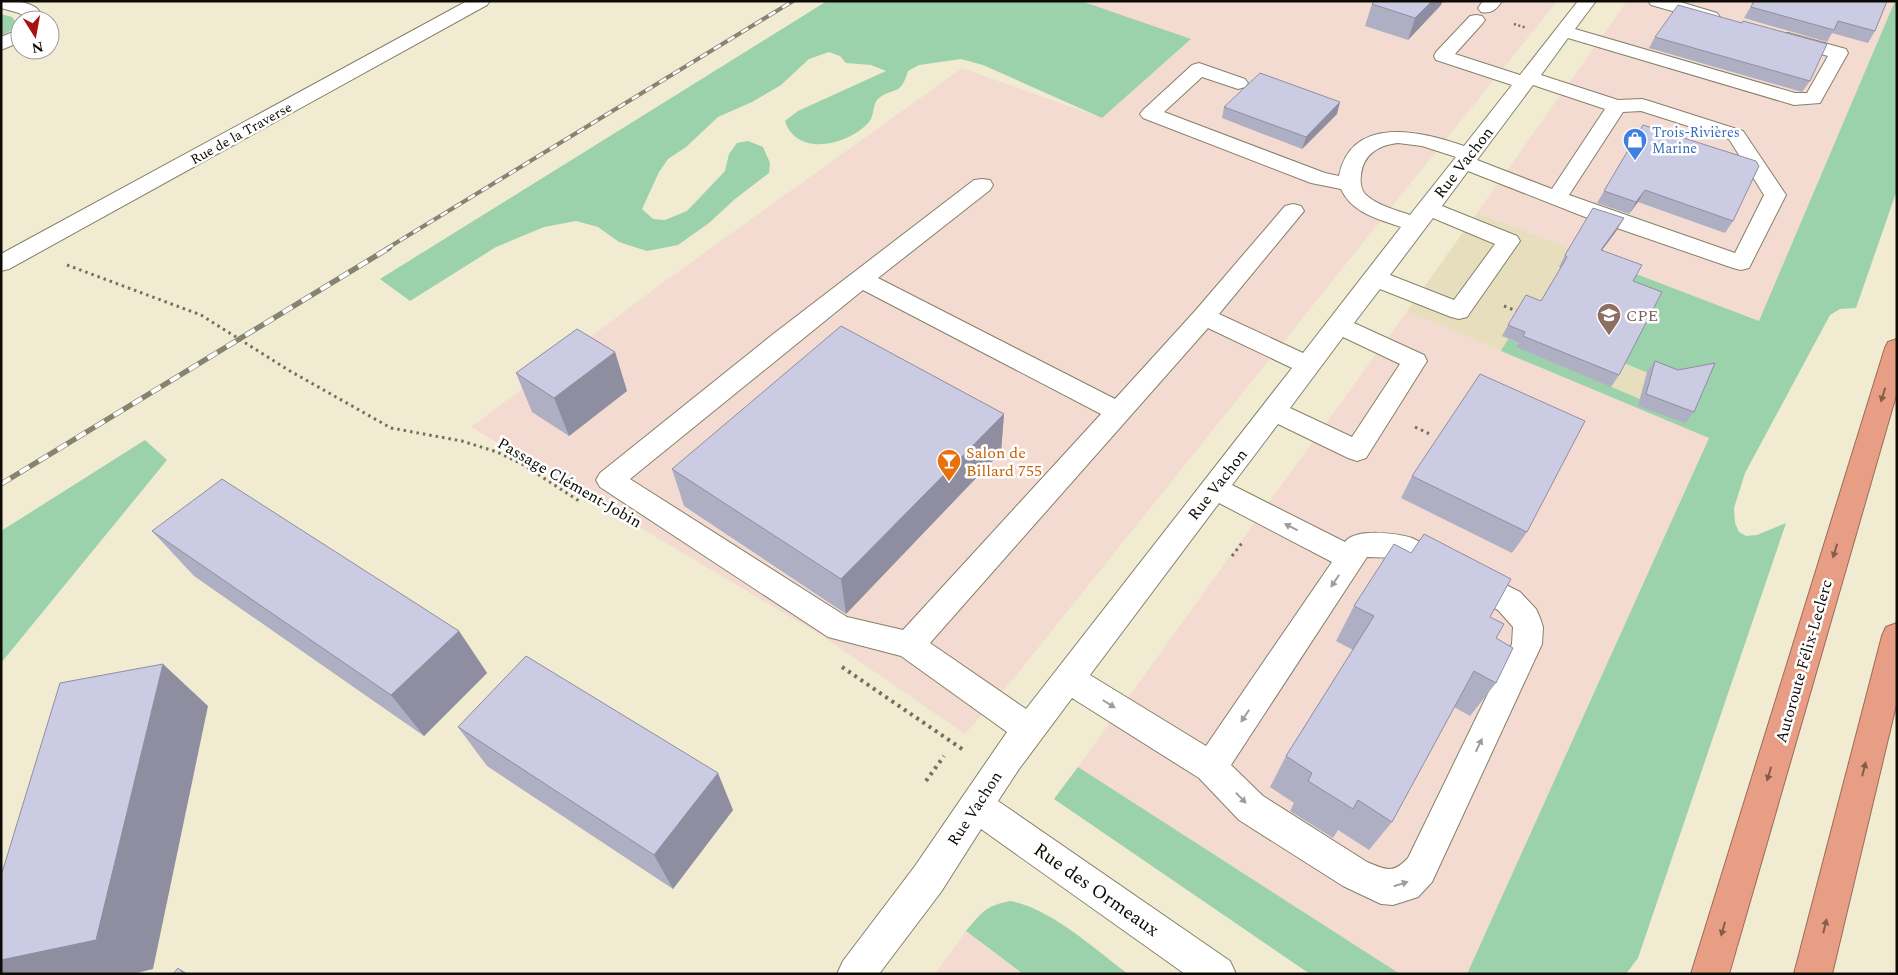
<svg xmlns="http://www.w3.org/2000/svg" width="1898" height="975" font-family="Spectral,serif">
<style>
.commercial{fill:#f3dbd1}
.built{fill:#e6debd}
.green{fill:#9bd1ab}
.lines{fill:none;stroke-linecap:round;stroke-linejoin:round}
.minor-casing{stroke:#868069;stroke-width:2}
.highway-casing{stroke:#9c6b58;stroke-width:2}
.path-far2{stroke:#747060;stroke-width:2.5;stroke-dasharray:2 2.5;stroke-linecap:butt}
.path-far1{stroke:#747060;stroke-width:3;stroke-dasharray:2.5 4;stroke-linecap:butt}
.path{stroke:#747060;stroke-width:4;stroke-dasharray:3 4.5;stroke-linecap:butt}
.minor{fill:#fff;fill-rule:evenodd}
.highway{fill:#e89e85;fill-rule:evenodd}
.rail-far1-casing{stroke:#878371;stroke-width:4}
.rail-casing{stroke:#878371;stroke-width:5.5}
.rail-far1{stroke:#fff;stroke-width:2.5;stroke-dasharray:8;stroke-linecap:butt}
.rail{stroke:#fff;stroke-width:4;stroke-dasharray:11;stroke-linecap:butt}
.wall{fill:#afafc4}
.shaded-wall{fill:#8f8ea0}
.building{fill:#cccbe4;stroke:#8f8ea0}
.oneway{fill:#865c4b}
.oneway2{fill:#9f9d9b}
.labels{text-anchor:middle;stroke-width:5;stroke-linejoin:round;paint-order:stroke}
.far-shop-label{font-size:14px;fill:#366cbe;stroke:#fff;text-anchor:start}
.far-street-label{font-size:14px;fill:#0e0b04;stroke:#fff}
.street-label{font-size:16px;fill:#0e0b04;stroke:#fff}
.education-label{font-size:16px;fill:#785e54;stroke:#fff;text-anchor:start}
.food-label{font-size:16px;fill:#c56008;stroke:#fff;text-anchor:start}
.near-street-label{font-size:19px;fill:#0e0b04;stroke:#fff}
</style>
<rect width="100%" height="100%" fill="#f1ebd1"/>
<path class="commercial" d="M1081,1h476l-544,678 -48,55 -144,-99 -350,-208 194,-146 297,-213 140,50 89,-79z
M1627,1h268l-136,320 -282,-108z
M1407,311l302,127 -242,536h-67l-322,-207z
M966,931l21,17 35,26h-87z"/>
<path class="built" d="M1477,213l133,51 99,174 -302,-127z"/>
<path class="green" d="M827,1h254l110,38 -89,79 -119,-53 -22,-6 -42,6 -11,6c-8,26 -13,15 -29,27 -7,5 -4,17 -10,24 -20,23 -72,36 -84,-1l13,-10 88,-40 -15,-6 -25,-2 -6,-7 -11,-4 -20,7 -28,26 -29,17 -34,15 -32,30 -18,12 -9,13 -17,37 11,10 12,1 22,-9 38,-40 4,-17 8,-11 11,-2 15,6 7,16 -1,10 -34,26 -26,24 -31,22 -31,6 -28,-9 -21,-15 -22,-6 -32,6 -48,20 -86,54 -30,-22z
M1895,1h2v189l-41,118 -16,1 -10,6 -85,158 -11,35 1,15 4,9 7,4 11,-1 29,-12 -148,435 -12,16h-159l242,-536 -208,-87 7,-12 11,4 -2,4 123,52 11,-25 -27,-11 -14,-99 149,57z
M1,14l11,3 4,5 -4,8 -11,6z
M145,440l22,20 -166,203v-132z
M1078,767l322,207h-90l-256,-175z
M1010,901c42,8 84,48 118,73h-105l-57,-43c16,-19 19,-25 44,-30z"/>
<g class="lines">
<defs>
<path id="minor" d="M1,1c14,0 41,0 41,19h-18v-3l-5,-4 -18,-5z
M467,1h23l-3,4 -478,264 -8,2v-17z
M1483,1h19c-6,9 -11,13 -21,11l-3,-4z
M1578,1h18l-21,28 220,64h12l21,-37 -47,-13 -2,-4 2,-4 7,-2 7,2 51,14 2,4 -28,50 -26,2 -226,-67 -27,37 77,25 24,-1 7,2 94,30 43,64 -37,73 -8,2 -8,-2 -148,-51 -117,-46 -26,35 75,30 3,5 -53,76 -8,2 -8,-2 -71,-28 -26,34 70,32 3,6 -61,97 -9,3 -9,-3 -70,-34 -46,61 113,57c10,-14 52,-9 67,-4l108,54 16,17 4,9 3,9 -1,17 -110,238 -14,15 -25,8 -12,-1 -38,-18 -104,-66 -40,-42 -127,-80 -53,71 -21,32 232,160 6,13h-51l-204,-145 -40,63 -62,82h-42l6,-13 72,-95 92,-134 -106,-76 -73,-19 -228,-150 -4,-7 4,-7 172,-138 202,-155 8,-1 8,1 3,5 -3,5 -112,88 237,121 80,-88 90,-105 8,-2 8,2 3,5 -85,103 84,39 98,-126c-23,-8 -49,-14 -60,-38l-30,-6 -168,-65 -3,-4 3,-4 49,-45 7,-2 46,16 3,4 -3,4 -7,2 -36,-12 -38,35 161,61 14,3c12,-62 83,-45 125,-30l48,-61 -76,-25 -2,-4 2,-4 34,-36 6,-1 6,1 3,4 -3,4 -27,30 65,21zM1533,85l72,24 -53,80 -75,-29zM1641,111l88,28 35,56 -29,58 -166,-58 54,-83zM1398,143l24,3 34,11 -46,58c-14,-5 -34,-10 -45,-21 -4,-5 -5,-12 -4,-19 2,-20 17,-30 37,-32zM1433,218l62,26 -41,56 -64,-25zM863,290l238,124 -198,216 -56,-13 -217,-138zM1208,328l84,40 -266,341 -96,-66zM1343,337l57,27 -48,73 -62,-29zM1219,503l113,59 -126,184 -116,-71zM1367,557l31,1 100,52 15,17 -1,17 -104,214c-15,16 -22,12 -41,4l-104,-66 -32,-31z
M1648,1h29l40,12 3,4 -3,4 -6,1 -60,-17z
M20,29v13l-19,8v-13z"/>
<path id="highway" d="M1897,339v53l-168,582h-38l194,-626 3,-6z
M1897,623v78l-65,273h-38l88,-338 4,-9z"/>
</defs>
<use href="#minor" class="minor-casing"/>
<use href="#highway" class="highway-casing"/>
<path class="path-far2" d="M1514,24l13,4"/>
<path class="path-far1" d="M67,265l134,50 89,56 101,57 71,13 35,11 25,12 57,37
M1504,306l13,5
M1415,427l17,8
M1232,556l10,-13"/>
<path class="path" d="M842,667l123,84
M926,781l18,-25"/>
<use href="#minor" class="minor"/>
<use href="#highway" class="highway"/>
<defs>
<path id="rail-far1" d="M386,249l407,-248"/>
<path id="rail" d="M1,484l388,-236"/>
</defs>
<use href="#rail-far1" class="rail-far1-casing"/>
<use href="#rail" class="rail-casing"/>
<use href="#rail-far1" class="rail-far1"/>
<use href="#rail" class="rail"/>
</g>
<path class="wall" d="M1754,1h133l-12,30 -7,12 -36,-10 -5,9 -83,-24z
M1372,4l69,1 -33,35 -43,-14z
M1655,37l155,44 -8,11 -153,-44z
M1224,107l113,7 -35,35 -80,-31z
M1643,125l90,96 -8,12 -87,-31 -9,12 -32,-11z
M1617,230l-15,20 31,31 -14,94 -8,12 -95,-40 3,-4 -17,-7 6,-11 33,-24 20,-33 -2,-1 6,-12z
M615,352l12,39 -58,45 -37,-24 -16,-39z
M1655,361l23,9 16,42 -9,11 -47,-17 9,-34z
M1004,414l-3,38 -155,162 -162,-108 -12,-37z
M1412,476l115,56 -15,21 -111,-55z
M152,531l307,100 28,42 -63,63 -230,-160z
M1354,606l136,11 6,21v45l-26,33 -16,-9 -62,115 -23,28 -31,-20 -5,8 -43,-27 4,-8 -24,-16 16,-31 67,-106 -17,-9z
M458,727l275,83 -60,79 -186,-123z"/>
<path class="shaded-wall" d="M1432,1h11l-2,4 -33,35 7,-22z
M1340,102l-3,12 -35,35 4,-12z
M1645,190l-7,12 -9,12 7,-12z
M1624,218l-7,12 -23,31 7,-11z
M615,352l12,39 -58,45 -15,-38z
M1004,414l-3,38 -155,162 -5,-35z
M459,631l28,42 -63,63 -33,-41z
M163,664l45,42 -55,263 -20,5h-132v-14z
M718,773l15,37 -60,79 -19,-34z
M178,968l10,6h-4z"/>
<path class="building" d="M1375,1h57l-17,17 -43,-14z
M1754,1h133l-12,30 -37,-10 -4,9 -83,-23z
M1678,5l64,18 1,-2 84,23 -17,37 -155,-44z
M1260,73l80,29 -34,35 -82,-30z
M1643,125l113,36 3,5 -26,55 -88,-31 -9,12 -32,-11z
M1593,208l31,10 -23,32 41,15 -9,16 29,11 -43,83 -96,-39 2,-4 -17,-7 18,-30 15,6 26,-44 -2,-2z
M841,326l163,88 -163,165 -169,-110z
M577,329l38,23 -61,46 -38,-25z
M1655,361l23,9 37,-7 -21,49 -48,-18z
M1480,374l105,47 -58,111 -115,-56z
M222,479l237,152 -68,64 -239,-164z
M1424,534l87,45 -21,38 14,7 -8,14 17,10 -17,35 -22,-12 -82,151 -34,-22 -5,9 -45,-28 4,-8 -26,-17 88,-140 -20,-10 40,-62 17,9z
M526,656l192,117 -64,82 -196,-128z
M163,664l-67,276 -95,20v-84l59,-193z
M178,968l6,6h-11z"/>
<defs><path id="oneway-solid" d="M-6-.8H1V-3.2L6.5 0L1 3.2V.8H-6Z" transform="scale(1.25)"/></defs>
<g class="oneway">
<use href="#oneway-solid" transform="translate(1883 395) rotate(107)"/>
<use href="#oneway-solid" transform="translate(1835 551) rotate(107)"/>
<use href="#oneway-solid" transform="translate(1864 769) rotate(-76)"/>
<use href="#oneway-solid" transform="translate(1769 774) rotate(106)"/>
<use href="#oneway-solid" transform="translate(1825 926) rotate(-76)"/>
<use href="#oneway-solid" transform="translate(1723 929) rotate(106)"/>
</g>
<g class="oneway2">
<use href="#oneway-solid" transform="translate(1291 527) rotate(-153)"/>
<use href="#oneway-solid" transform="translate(1335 581) rotate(124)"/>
<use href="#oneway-solid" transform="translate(1109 704) rotate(32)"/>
<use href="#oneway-solid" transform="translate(1245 716) rotate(124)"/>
<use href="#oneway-solid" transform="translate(1479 745) rotate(-65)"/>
<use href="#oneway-solid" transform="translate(1241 798) rotate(46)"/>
<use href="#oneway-solid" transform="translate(1401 884) rotate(-17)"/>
</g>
<defs>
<symbol id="shop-pin" viewBox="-11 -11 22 30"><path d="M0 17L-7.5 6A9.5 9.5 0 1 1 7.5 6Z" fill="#3f7fe0" stroke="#fff"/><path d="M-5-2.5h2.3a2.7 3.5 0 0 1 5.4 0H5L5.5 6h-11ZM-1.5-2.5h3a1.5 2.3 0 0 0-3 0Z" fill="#fff"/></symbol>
<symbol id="school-pin" viewBox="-11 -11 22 30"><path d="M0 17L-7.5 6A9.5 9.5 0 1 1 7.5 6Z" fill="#8d6e63" stroke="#fff"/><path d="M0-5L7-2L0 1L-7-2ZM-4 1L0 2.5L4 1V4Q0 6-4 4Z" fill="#fff"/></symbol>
<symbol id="bar-pin" viewBox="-11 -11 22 30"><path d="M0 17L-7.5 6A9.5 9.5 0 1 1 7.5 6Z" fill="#e8710a" stroke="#fff"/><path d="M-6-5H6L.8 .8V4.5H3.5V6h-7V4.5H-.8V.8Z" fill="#fff"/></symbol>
</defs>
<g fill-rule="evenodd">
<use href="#shop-pin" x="1621" y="126" width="28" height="38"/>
<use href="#school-pin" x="1595" y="301" width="28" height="38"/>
<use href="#bar-pin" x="935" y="447" width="28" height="38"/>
</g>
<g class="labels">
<g class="far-shop-label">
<text x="1652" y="137">Trois-Rivières<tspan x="1652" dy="16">Marine</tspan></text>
</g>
<g class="far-street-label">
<text transform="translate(241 133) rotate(-29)" y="5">Rue de la Traverse</text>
</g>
<g class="street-label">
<text transform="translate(1463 162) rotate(-52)" y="6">Rue Vachon</text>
<text transform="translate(570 482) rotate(30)" y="6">Passage Clément-Jobin</text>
<text transform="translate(1217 484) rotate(-52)" y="6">Rue Vachon</text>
<text transform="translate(1803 661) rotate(-74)" y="6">Autoroute Félix-Leclerc</text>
<text transform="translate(974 808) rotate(-57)" y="6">Rue Vachon</text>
</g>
<g class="education-label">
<text x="1626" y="321">CPE</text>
</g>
<g class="food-label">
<text x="966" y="458">Salon de<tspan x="966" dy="18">Billard 755</tspan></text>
</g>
<g class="near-street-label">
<text transform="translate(1097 889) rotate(35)" y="7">Rue des Ormeaux</text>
</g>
</g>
<rect width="1898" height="975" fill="none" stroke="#0e0b04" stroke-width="5"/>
<g transform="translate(35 35) rotate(169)"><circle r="24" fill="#ffffff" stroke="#9f9d9b"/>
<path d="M0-4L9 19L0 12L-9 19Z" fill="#a71311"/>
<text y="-8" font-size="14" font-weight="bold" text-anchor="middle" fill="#0e0b04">N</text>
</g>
</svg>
